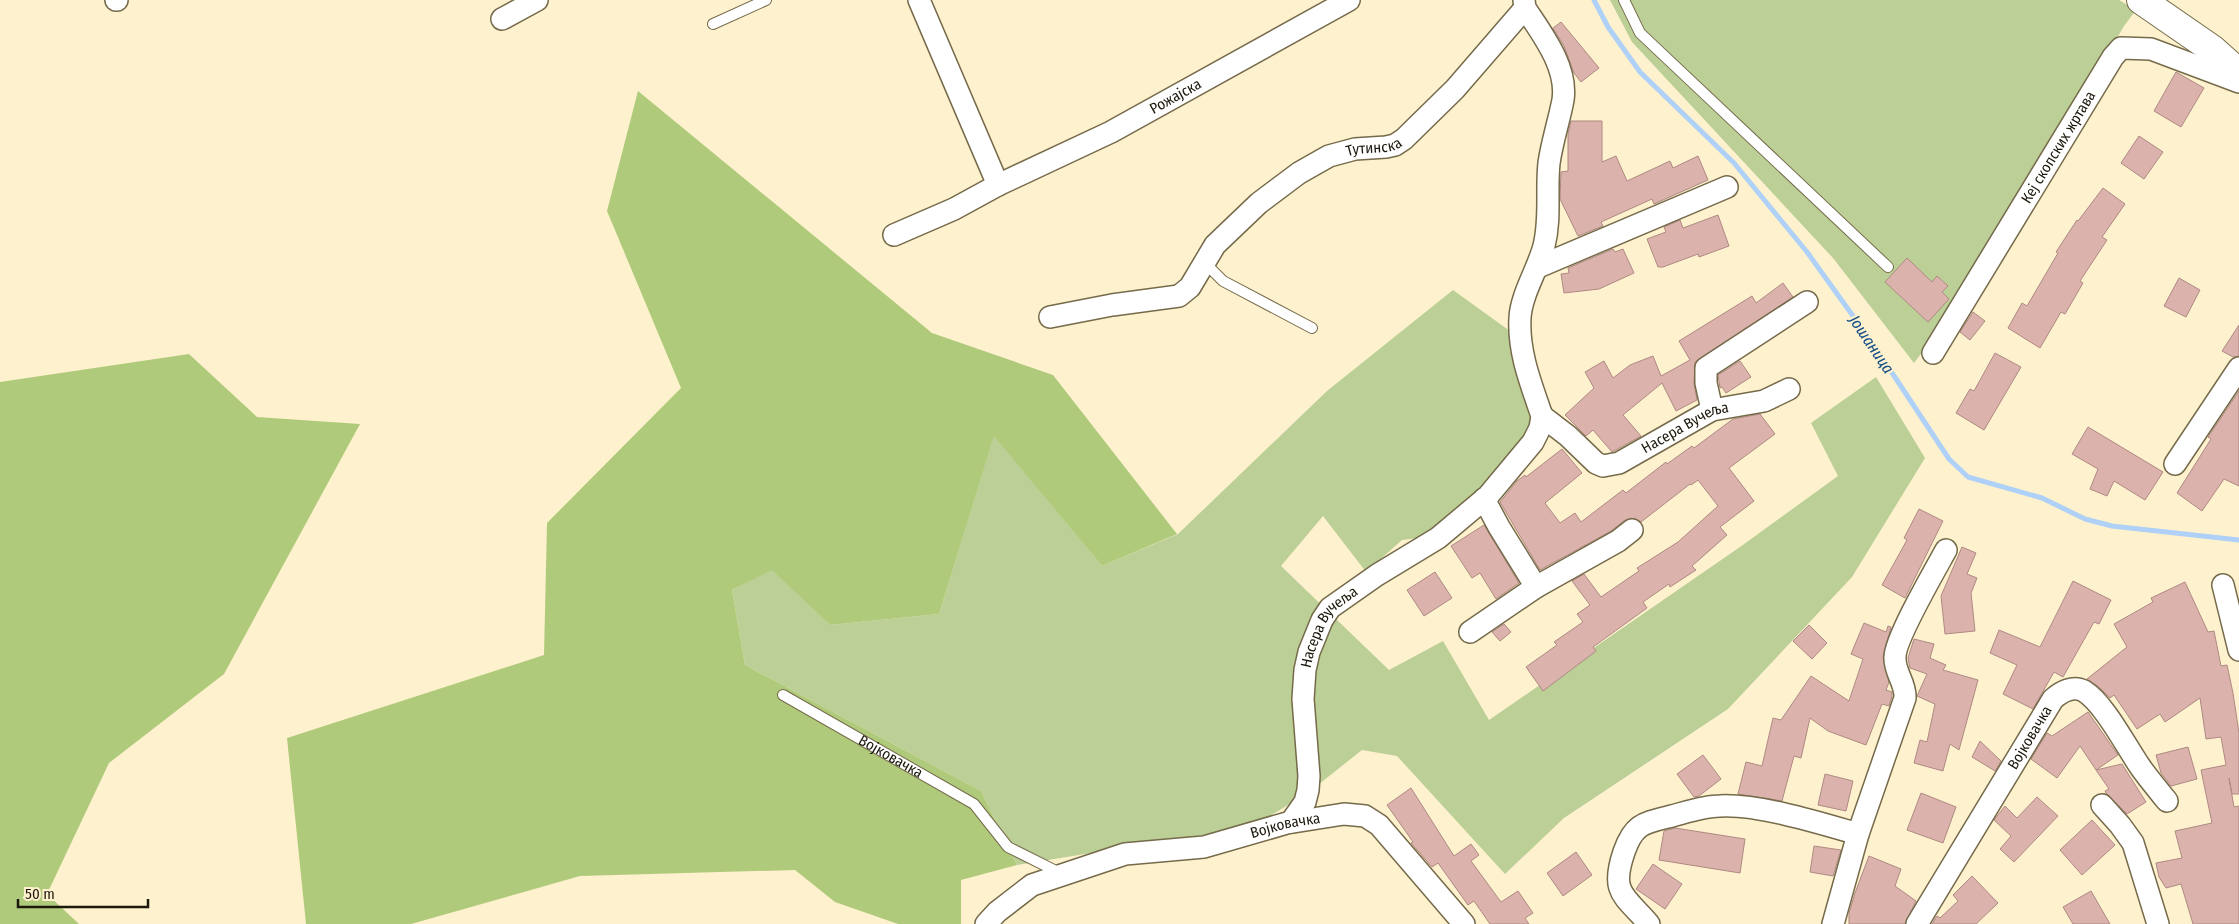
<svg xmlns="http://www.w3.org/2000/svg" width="2239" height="924" font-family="'Fira Sans Condensed',sans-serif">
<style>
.green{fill:#bbcf97}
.forest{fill:#b0ca7b}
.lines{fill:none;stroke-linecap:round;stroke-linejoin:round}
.stream{stroke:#afd1f7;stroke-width:5}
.building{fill:#dbb3ac;stroke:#af8983}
.lane-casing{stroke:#756a4a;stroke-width:12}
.street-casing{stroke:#756a4a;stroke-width:24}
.primary-casing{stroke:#756a4a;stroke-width:30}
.lane{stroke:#fff;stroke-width:10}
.street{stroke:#fff;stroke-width:21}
.primary{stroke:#fff;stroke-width:28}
.labels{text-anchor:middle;stroke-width:4;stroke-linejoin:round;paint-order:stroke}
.street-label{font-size:15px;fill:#1d180c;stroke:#fef1ce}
.water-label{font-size:16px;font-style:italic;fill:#164f87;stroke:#fef1ce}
</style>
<rect width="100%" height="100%" fill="#fef1ce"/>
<path class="green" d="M1610,0h509l17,10 -12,16 -152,261 -58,76 -81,-105 -201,-216z
M1453,290l61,44 23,86 -54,75 -50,41 -31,4 -36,32 -43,-56 -42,50 108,104 54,-29 46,79 251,-173 98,-71 -27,-53 65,-46 49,81 -73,119 -124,132 -164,109 -59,56 -108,-118 -35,-6 -53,42 -57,35 -235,38 -36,-74 -236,-126 -13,-75 40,-21 58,56 109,-11 55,-179 108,131 76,-32 149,-143z"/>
<path class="forest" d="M638,91l294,242 121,42 124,159 -75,32 -108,-130 -55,178 -109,11 -58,-55 -40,20 13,75 236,126 36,74 -56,15v44h-63l-63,-22 -40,-32 -215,6 -169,48h-105l-19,-186 257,-83 3,-132 134,-135 -74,-177z
M189,354l68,63 103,7 -136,250 -115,89 -62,131 32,30h-79v-542z"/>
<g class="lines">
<path class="stream" d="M1594,0l14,27 32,45 94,91 73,89 64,89 78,118 19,18 74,21 43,21 27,7 127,14"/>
</g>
<path class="building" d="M1561,22l38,46 -18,14 -7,-9 -10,-27 -11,-18z
M2176,72l28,16 -23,39 -27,-16z
M1571,121h31v41l14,-6 11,25 43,-20 3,7 25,-12 10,24 -54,24 -2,-5 -51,23 2,4 -25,10 -18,-37 1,-27 7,-1v-37z
M2139,136l24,16 -19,27 -23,-16z
M2103,188l22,16 -23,33 5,3 -27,41 3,2 -18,31 -4,-2 -21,36 -32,-20 14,-25 5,3 31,-53 -2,-1 21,-32 1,1z
M1718,215l11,31 -30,11 -1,-3 -35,13h-5l-11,-28 19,-7 -2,-5 16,-7 3,8z
M1613,249l2,3 8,-3 11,24 -35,16 -35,4 -3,-19 8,-1 -1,-5z
M1907,258l25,24 5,-6 11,10 -6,6 7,7 -21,23 -43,-40z
M2179,278l21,12 -14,27 -22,-11z
M1783,283l10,14 -98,65 -1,21 3,17 -21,11 -14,-28 -39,32 18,21 -29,16 -19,-22 -7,6 -21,-21 29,-27 -9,-16 19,-11 9,17 17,-13 23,-9 8,20 29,-16 -11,-19 73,-45 4,7z
M1973,312l12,9 -15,19 -10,-8z
M2239,325v31l-6,1 -11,-6z
M1995,353l26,14 -37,63 -28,-17 14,-24 4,2z
M1740,361l11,16 -25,16 -4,-6 -2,1 -2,-13z
M2239,391v95l-15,-7 -22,32 -25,-18 34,-54 -3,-2z
M1760,414l15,20 -46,34 25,33 -34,26 7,8 -35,31 4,4 -26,17 -1,-3 -26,18 4,6 -54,39 3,4 -53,40 -17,-24 31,-22 -3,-3 29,-20 -6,-8 13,-9 -18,-24 12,-7 17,23 38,-26 -2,-3 41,-26 40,-36 -20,-26 -7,5 -1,-1 -49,38 -10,-4 -6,2 -14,11 -71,39 -40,-68 17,-21 8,-6 1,2 36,-28 20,24 -37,30 15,20 15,-10 6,9 42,-32 3,3 40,-31 1,2 25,-18 2,2 39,-29z
M2088,427l75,45 -18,28 -31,-19 -7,15 -17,-7 8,-20 -26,-15z
M1919,509l24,12 -38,77 -23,-13 25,-45 -3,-2z
M1484,525l35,58 -23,16 -16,-26 -8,5 -21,-32z
M1962,547l14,6 -9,21 10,4 -6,15 4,38 -30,3 -4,-38z
M1435,572l17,26 -28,18 -17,-26z
M2073,581l38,19 -12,24 -5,-2 -31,55 -9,-5 -21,37 -30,-15 14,-29 -27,-12 9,-23 41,17z
M2185,582l23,50 6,-1 7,35 6,-1 6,28 6,40v61h-7l-3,-16 5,29 5,-1v118h-46l-12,-40 -15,4 -7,-11 -3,-14 26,-5 -7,-27 37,-8 -11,-53 25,-5 -5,-28 -15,2 -6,-41 -35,24 -5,-8 -23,15 -23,-34 -4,3 -11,-11 -12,-8 40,-32 -13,-23 39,-22 -2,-4z
M1864,623l22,9 2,-6 3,1 -8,30 6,25 -3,8 6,2v4l-3,10 -7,-2 -16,41 -38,-14 -18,-13 -9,40 -7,-2 -12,45 -44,-7 8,-32 16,4 11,-48 8,2 30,-44 38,25 14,-42 -12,-5z
M1504,624l7,8 -11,9 -8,-9z
M1809,625l18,18 -15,16 -19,-18z
M1914,639l20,5 -4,14 16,7 -3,5 35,10 -19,70 -9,-6 -7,27 -29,-8 6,-23 7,2 8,-38 -18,-8 10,-22 -17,-6 -2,-10z
M2088,712l30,43 -22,15 -16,-24 -23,32 -26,-19 16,-26 5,3z
M1980,741l21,20 -6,10 -23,-14z
M2188,747l9,32 -26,7 -10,-13 -5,-18z
M1703,755l18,24 -22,17 -5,1 -17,-23z
M2122,764l24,38 -19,12 -21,-21 -1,-2 4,-2 -13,-19z
M1825,774l28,7 -7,30 -28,-6z
M1411,788l43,68 17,-12 8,11 -8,6 30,41 17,-11 15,22 -8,5 4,6h-39l-16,-23 -6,4 -30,-42 -6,4 -21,-24 2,-1 -26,-37z
M1921,793l35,14 -13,36 -36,-13z
M2037,797l21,19 -44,46 -14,-13 11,-13 -17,-16 11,-14 12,12z
M2092,820l23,25 -33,30 -22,-25z
M1675,828l70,11 -5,34 -81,-13 5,-29z
M1814,846l27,4 -8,26 -23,-4z
M1576,852l16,23 -29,21 -16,-23z
M1869,856l32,13 -6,17 21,15 -11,23h-56v-11l6,-20z
M1653,864l29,20 -17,25 -29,-20z
M1972,876l26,27 -22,21h-44l5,-8 3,2 18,-17 -5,-6z
M2091,891l19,33h-37l-10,-17z"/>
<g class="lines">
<defs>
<g id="lane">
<path d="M1624,0l16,33 248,234"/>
<path d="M713,24l53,-24"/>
<path d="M1204,262l19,19 89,47"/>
<path id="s1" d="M783,695l191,109 34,43 54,27"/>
</g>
<g id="street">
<path d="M116,0h1"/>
<path d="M919,0l79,185"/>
<path d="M502,19l35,-19"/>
<path id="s2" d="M894,235l60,-26 44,-24 113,-53 238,-132"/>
<path d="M1538,267l189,-80"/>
<path id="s3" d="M1050,317l62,-12 67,-9 11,-9 25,-42 44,-42 40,-30 30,-17 26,-7 31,-2 9,-2 9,-6 51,-50 70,-81"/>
<path id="s4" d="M1933,353l180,-296 8,-9 30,1 88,33"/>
<path d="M1712,410l-6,-27v-15l101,-66"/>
<path id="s5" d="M1542,416l26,20 28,27 7,3 16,-3 93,-53 52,-9 25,-12"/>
<path d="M2175,464l64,-96"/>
<path d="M1484,499l15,28 37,60"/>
<path d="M2223,585l16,65"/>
<path d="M1470,632l66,-45 82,-46 14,-11"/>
<path d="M2102,805l18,20 13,18 25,81"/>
<path id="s6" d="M1291,822l14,-20 3,-12 1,-14 -6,-77 2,-29 4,-18 13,-32 8,-12 47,-33 61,-37 50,-42 45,-54 7,-14 2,-12c-11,-32 -24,-64 -22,-98 1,-23 18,-49 24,-72 7,-28 2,-55 5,-83 3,-21 10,-42 14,-63 5,-33 -21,-66 -38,-92l-1,-8"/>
<path id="s7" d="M986,924l11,-12 35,-27 93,-31 79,-7 83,-24 57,-9 21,2 14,9 85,99"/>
<path d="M1649,924c-25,-29 -39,-31 -25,-72 10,-29 20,-29 48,-36 15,-4 32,-10 48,-10 39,-2 100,17 138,28"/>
<path d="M1833,924l25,-90 47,-136c1,-15 -11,-26 -10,-41 0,-18 40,-87 51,-107"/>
<path id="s8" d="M1917,924l136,-225c8,-7 20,-14 31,-8 20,12 43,57 57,77 8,11 17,22 26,33"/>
</g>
<path id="primary" d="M2141,0l71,49 27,24"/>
</defs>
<use href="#lane" class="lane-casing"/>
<use href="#street" class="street-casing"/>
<use href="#primary" class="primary-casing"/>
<use href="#lane" class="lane"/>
<use href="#street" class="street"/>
<use href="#primary" class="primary"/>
</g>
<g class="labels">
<g class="street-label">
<text dy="5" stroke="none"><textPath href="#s2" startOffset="314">Рожајска</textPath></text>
<text dy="5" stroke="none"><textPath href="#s3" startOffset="385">Тутинска</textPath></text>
<text dy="5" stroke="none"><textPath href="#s4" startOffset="241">Кеј скопских жртава</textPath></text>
<text dy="5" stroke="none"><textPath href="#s5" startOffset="171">Насера Вучеља</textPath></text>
<text dy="5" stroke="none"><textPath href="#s6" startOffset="208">Насера Вучеља</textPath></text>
<text dy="5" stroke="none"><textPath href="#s8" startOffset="218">Војковачка</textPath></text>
<text dy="5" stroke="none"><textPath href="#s1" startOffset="124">Војковачка</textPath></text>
<text dy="5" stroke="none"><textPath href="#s7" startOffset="322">Војковачка</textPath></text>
</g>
<g class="water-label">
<text transform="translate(1872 344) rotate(56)" y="6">Јошаница</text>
</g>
</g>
<path d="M18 899v8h130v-8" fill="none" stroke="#1d180c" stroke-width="2.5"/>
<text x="25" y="899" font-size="15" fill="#1d180c" stroke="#fef1ce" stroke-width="4" paint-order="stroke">50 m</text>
</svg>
